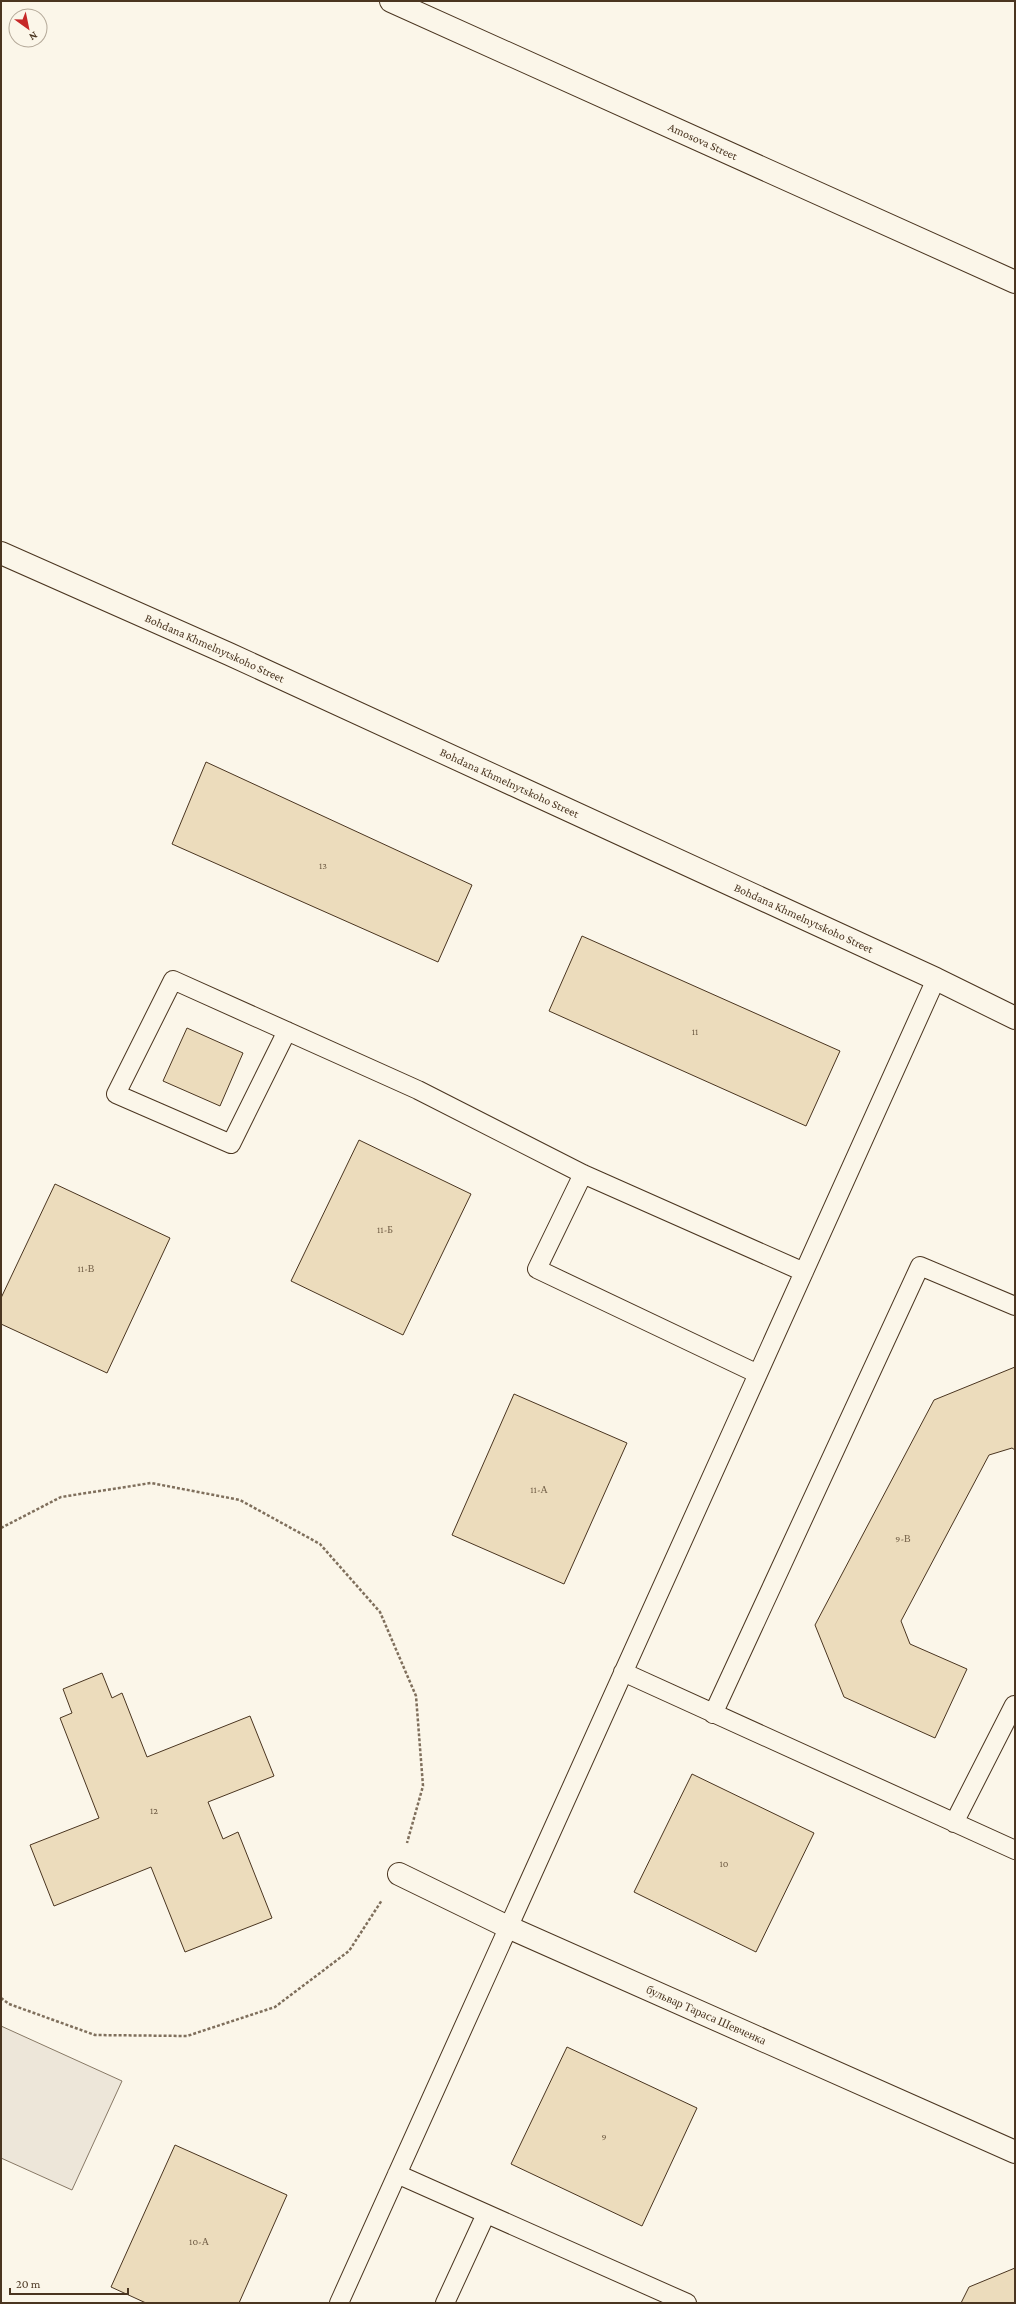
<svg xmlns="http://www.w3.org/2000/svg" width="1016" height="2304" font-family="'Crimson Pro',serif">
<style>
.green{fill:#ede6d9;stroke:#887966}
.building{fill:#ecdcbc;stroke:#4a3520}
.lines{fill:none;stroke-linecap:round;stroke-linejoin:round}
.service-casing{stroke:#4a3520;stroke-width:20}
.pedestrian-casing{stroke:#4a3520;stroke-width:24}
.minor-casing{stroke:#4a3520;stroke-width:24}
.path{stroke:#7f6f5c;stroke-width:2.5;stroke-dasharray:3 2;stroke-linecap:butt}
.service{stroke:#fbf6e9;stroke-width:18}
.pedestrian{stroke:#fbf6e9;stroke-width:22}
.minor{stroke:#fbf6e9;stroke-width:22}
.labels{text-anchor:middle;stroke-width:3;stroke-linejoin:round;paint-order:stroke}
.number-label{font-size:10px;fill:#725f47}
.street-label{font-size:12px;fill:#4a3520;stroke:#fbf6e9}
</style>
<rect width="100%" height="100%" fill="#fbf6e9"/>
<path class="green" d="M1,2026l121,55 -50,109 -71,-32z"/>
<path class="building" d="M206,762l266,123 -34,77 -266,-118z
M582,936l258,115 -34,75 -257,-115z
M187,1028l56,25 -23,53 -57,-25z
M359,1140l112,54 -68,141 -112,-54z
M55,1184l115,54 -63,135 -106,-49v-26z
M1015,1367v83l-3,-2 -23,7 -88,166 9,23 57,25 -32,69 -91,-41 -29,-72 119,-225z
M514,1394l113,49 -63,141 -112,-49z
M102,1673l10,25 10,-5 25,64 103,-41 24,60 -66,26 15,37 15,-7 34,86 -87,34 -34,-85 -97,39 -24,-61 69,-27 -39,-100 12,-5 -9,-24z
M692,1774l122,59 -58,119 -122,-60z
M567,2047l130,61 -55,118 -131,-62z
M175,2145l112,50 -48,108h-93l-35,-16z
M1015,2268v35h-54l8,-16z"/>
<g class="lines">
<defs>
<path id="service" d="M287,1031l-56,113 -115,-50 57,-114 245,110 165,84 221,98
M583,1174l-46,95 221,105
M623,1672l392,178
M713,1714l207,-448 95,40
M954,1823l60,-118
M397,2174l290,129
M339,2303l597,-1324
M445,2303l41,-89"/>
<g id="pedestrian">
<path id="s1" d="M399,1874l109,53 507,225"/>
</g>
<g id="minor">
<path id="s2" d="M391,1l624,281"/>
<path id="s3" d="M1,553l228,101 707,325 79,39"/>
</g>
</defs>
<use href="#service" class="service-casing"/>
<use href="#pedestrian" class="pedestrian-casing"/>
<use href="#minor" class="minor-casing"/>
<path class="path" d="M1,1528l60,-31 90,-14 89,17 80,44 60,68 36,84 7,90 -16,57
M1,1998l8,6 86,31 92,1 88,-29 74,-56 33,-51"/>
<use href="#service" class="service"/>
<use href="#pedestrian" class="pedestrian"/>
<use href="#minor" class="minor"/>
</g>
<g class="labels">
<g class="number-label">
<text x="323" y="869">13</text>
<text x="695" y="1035">11</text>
<text x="385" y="1233">11-Б</text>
<text x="86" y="1272">11-В</text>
<text x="539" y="1493">11-А</text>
<text x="903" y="1542">9-В</text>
<text x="154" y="1814">12</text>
<text x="724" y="1867">10</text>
<text x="604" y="2140">9</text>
<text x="199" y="2245">10-А</text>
</g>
<g class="street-label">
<text dy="4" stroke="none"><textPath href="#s2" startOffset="342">Amosova Street</textPath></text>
<text dy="4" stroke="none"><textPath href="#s3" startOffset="234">Bohdana Khmelnytskoho Street</textPath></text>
<text dy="4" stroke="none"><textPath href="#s3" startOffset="558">Bohdana Khmelnytskoho Street</textPath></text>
<text dy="4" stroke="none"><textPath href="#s3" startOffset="882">Bohdana Khmelnytskoho Street</textPath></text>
<text dy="4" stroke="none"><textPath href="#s1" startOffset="338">бульвар Тараса Шевченка</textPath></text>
</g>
</g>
<rect width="1016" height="2304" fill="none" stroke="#4a3520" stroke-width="4"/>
<g transform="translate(28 28) rotate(147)"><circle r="19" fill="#fbf6e9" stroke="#b4a999"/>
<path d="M0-3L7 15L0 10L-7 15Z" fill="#c62828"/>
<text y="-6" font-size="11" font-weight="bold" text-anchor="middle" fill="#4a3520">N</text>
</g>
<path d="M10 2288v6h118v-6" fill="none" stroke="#4a3520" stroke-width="2"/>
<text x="16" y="2288" font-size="12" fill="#4a3520" stroke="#fbf6e9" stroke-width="3" paint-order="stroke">20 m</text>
</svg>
